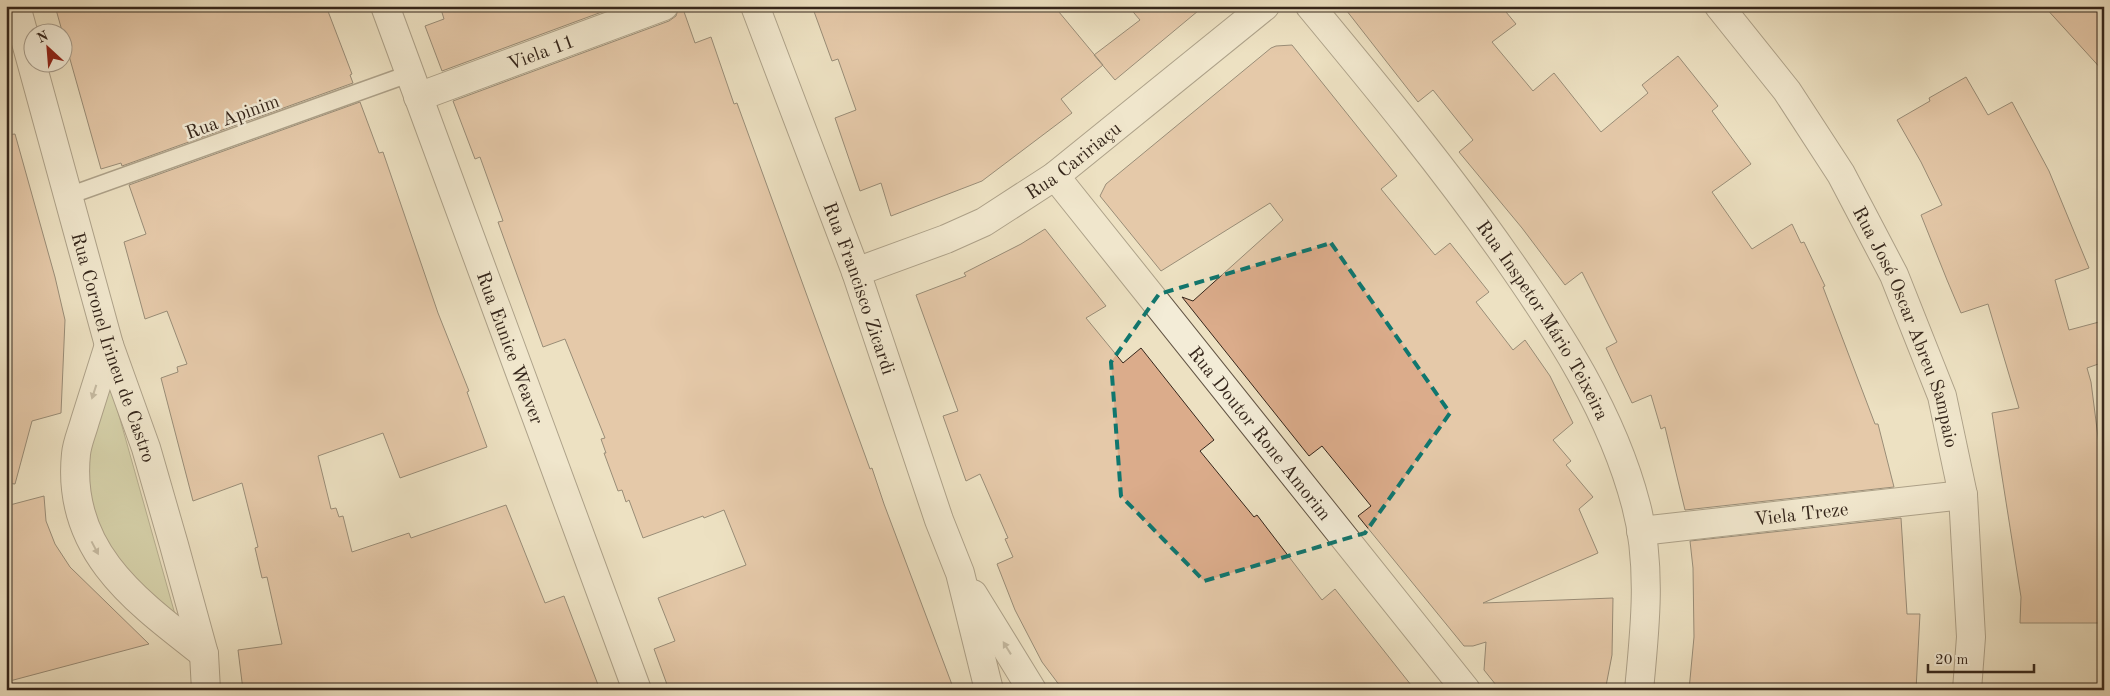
<svg xmlns="http://www.w3.org/2000/svg" width="2110" height="696" font-family="'Old Standard TT',serif">
<style>
.green{fill:#bcc290;stroke:#787456}
.building{fill:#dbac8b;stroke:#35261b}
.lines{fill:none;stroke-linecap:round;stroke-linejoin:round}
.lane-casing{stroke:#635545;stroke-width:19}
.street-casing{stroke:#635545;stroke-width:30}
.lane{stroke:#f3ecd7;stroke-width:16}
.street{stroke:#f3ecd7;stroke-width:28}
.oneway{fill:#948979}
.marked{fill:none;stroke:#0f766e;stroke-width:4;stroke-dasharray:10 6;stroke-linejoin:round}
.labels{text-anchor:middle;stroke-width:5;stroke-linejoin:round;paint-order:stroke}
.street-label{font-size:19px;fill:#35261b;stroke:#f3ecd7}
</style>
<rect width="100%" height="100%" fill="#ede1c2"/>
<filter id="stains"><feTurbulence type="fractalNoise" baseFrequency=".004" numOctaves="4"/><feColorMatrix values="0 0 0 0 .2 0 0 0 0 .09 0 0 0 0 .02 0 0 0 .5 -.17"/></filter>
<radialGradient id="worn" r=".72"><stop offset=".6" stop-color="#630" stop-opacity="0"/><stop offset="1" stop-color="#630" stop-opacity=".3"/></radialGradient>
<path class="green" d="M109,380l67,238 -41,-36 -40,-55 -10,-44 6,-43z"/>
<path class="building" d="M55,6h271l26,68 -2,1 3,8 -231,83 -1,-3 -20,6z
M440,6h178l-176,65 -17,-45 19,-7z
M679,6h3l13,37 16,-6 23,67 3,-1 133,366 2,-1 12,36 70,186h-285l-15,-41 21,-8 -17,-43 88,-33 -22,-55 -20,8 -1,-2 -60,22 -14,-38 -3,2 -4,-12 -4,1 -14,-38h2l-5,-14 4,-1 -40,-99 -22,8 -45,-125 5,-1 -23,-64 -5,2 -22,-58 216,-80 7,-5z
M812,6h242l49,59 -42,34 11,14 -90,68 -91,35 -10,-33 -21,8 -25,-73 21,-8 -18,-51 -6,2z
M1128,6h76l-89,74 -21,-25 46,-35z
M1343,6h158l15,18 -24,18 41,49 21,-18 47,59 47,-39 -6,-8 36,-29 40,50 -6,5 39,53 -39,28 40,57 40,-25 9,19 3,-1 21,44 -2,1 52,137h3l16,63 -209,23 -20,-83 -4,2 -10,-34 -19,8 -26,-55 11,-6 -35,-70 -17,13 -43,-57 -63,-76 14,-12 -40,-50 -15,12z
M2044,6h60v66z
M1292,45l105,131 -16,13 54,66 15,-12 39,49 -13,10 37,48 12,-10 25,36 23,47 -20,17 18,21 -5,4 27,32 -14,12 19,44 -115,50 130,-5 -1,57 -6,31h-22v4h-84l-16,-20 2,-28 -13,4h-9l-106,-130 13,-10 -49,-60 -13,10 -127,-159 11,4 90,-81 -13,-17 -109,68 -61,-75 6,-12 165,-136 5,-2z
M1966,77l22,38 24,-13 37,69 40,97 -34,12 14,50 30,-8 5,18v22l-17,6 4,14 13,102v139h-84l1,-26 -29,-184 27,-5 -31,-104 -27,9 -14,-33 -26,-65 21,-10 -21,-43 -24,-42 33,-19 -1,-3z
M360,102l19,51 4,-1 55,161 31,78 -2,1 20,55 -87,31 -17,-45 -65,23 13,53 5,-1 3,9 4,-1 9,36 57,-19 2,5 95,-33 39,98 19,-7 36,94h-357l-5,-40 44,-6 -15,-67 -5,1 -7,-30 3,-1 -16,-64 -49,18 -32,-123 17,-6 -1,-5 10,-3 -20,-53 -22,8 -21,-77 22,-8 -17,-49z
M15,134l40,143 10,43 -4,93 -29,8 -17,63 -9,-1v-348z
M1045,229l61,77 -20,12 37,45 18,-15 73,92 -14,11 54,66 3,-2 65,85 13,-11 80,101h-352l-21,-28 -27,-52 -18,-46 16,-7 -8,-18 3,-1 -28,-64 -14,7 -23,-65 15,-5 -42,-116 50,-19 -2,-3 57,-29z
M44,496l2,25 9,23 15,23 79,77 -143,38v-176z
M1901,518l6,96h13l-4,76h-227l5,-53 -1,-69 -3,-27z"/>
<g class="lines">
<defs>
<path id="lane" d="M68,196l341,-122"/>
<g id="street">
<path id="s1" d="M16,6l93,339 37,103 28,97 30,109 2,36"/>
<path id="s2" d="M385,6l252,684"/>
<path id="s3" d="M755,6l101,266 83,248 21,53 29,117"/>
<path id="s4" d="M1310,6c68,82 134,162 195,249 54,77 107,158 131,250 16,60 9,124 3,185"/>
<path id="s5" d="M1719,6l68,85 54,83 53,101 48,121 21,99 8,142 -4,53"/>
<path id="s6" d="M418,97l246,-91"/>
<path id="s7" d="M1055,176l411,514"/>
<path id="s8" d="M856,272l90,-33 38,-17 71,-46 210,-170"/>
<path d="M109,345c-8,26 -16,51 -24,76 -3,11 -8,22 -9,33 -10,97 60,147 128,200"/>
<path id="s9" d="M1641,531l322,-36"/>
<path d="M973,594l59,96"/>
</g>
</defs>
<use href="#lane" class="lane-casing"/>
<use href="#street" class="street-casing"/>
<use href="#lane" class="lane"/>
<use href="#street" class="street"/>
</g>
<defs><path id="oneway-solid" d="M-6-.8H1V-3.2L6.5 0L1 3.2V.8H-6Z" transform="scale(1.25)"/></defs>
<g class="oneway">
<use href="#oneway-solid" transform="translate(94 392) rotate(108)"/>
<use href="#oneway-solid" transform="translate(95 548) rotate(62)"/>
<use href="#oneway-solid" transform="translate(1007 648) rotate(-122)"/>
</g>
<path d="M0 0H2110V696H0ZM1331,243l119,170 -85,120 -161,48 -83,-85 -10,-134 48,-68z" fill="#ede1c2" fill-opacity=".55" fill-rule="evenodd"/>
<path class="marked" d="M1331,243l119,170 -85,120 -161,48 -83,-85 -10,-134 48,-68z"/>
<g class="labels">
<g class="street-label">
<text dy="7" stroke="none"><textPath href="#s6" startOffset="131">Viela 11</textPath></text>
<text transform="translate(232 116) rotate(-20)" y="7">Rua Apinim</text>
<text dy="7" stroke="none"><textPath href="#s8" startOffset="246">Rua Caririaçu</textPath></text>
<text dy="7" stroke="none"><textPath href="#s3" startOffset="301">Rua Francisco Zicardi</textPath></text>
<text dy="7" stroke="none"><textPath href="#s4" startOffset="392">Rua Inspetor Mário Teixeira</textPath></text>
<text dy="7" stroke="none"><textPath href="#s5" startOffset="375">Rua José Oscar Abreu Sampaio</textPath></text>
<text dy="7" stroke="none"><textPath href="#s1" startOffset="355">Rua Coronel Irineu de Castro</textPath></text>
<text dy="7" stroke="none"><textPath href="#s2" startOffset="364">Rua Eunice Weaver</textPath></text>
<text dy="7" stroke="none"><textPath href="#s7" startOffset="329">Rua Doutor Rone Amorim</textPath></text>
<text dy="7" stroke="none"><textPath href="#s9" startOffset="161">Viela Treze</textPath></text>
</g>
</g>
<rect width="2110" height="696" fill="none" stroke="#ede1c2" stroke-width="25"/>
<rect x="8" y="8" width="2095" height="681" fill="none" stroke="#35261b" stroke-width="2.5"/>
<rect x="12" y="12" width="2085" height="671" fill="none" stroke="#35261b"/>
<g transform="translate(48 48) rotate(334)"><circle r="24" fill="#f3ecd7" stroke="#a79d8c"/>
<path d="M0-4L9 19L0 12L-9 19Z" fill="#8f2418"/>
<text y="-8" font-size="14" font-weight="bold" text-anchor="middle" fill="#35261b">N</text>
</g>
<path d="M1928 664v8h106v-8" fill="none" stroke="#35261b" stroke-width="2.5"/>
<text x="1935" y="664" font-size="15" fill="#35261b" stroke="#f3ecd7" stroke-width="4" paint-order="stroke">20 m</text>
<rect width="100%" height="100%" filter="url(#stains)"/>
<rect width="100%" height="100%" fill="url(#worn)"/>
</svg>
